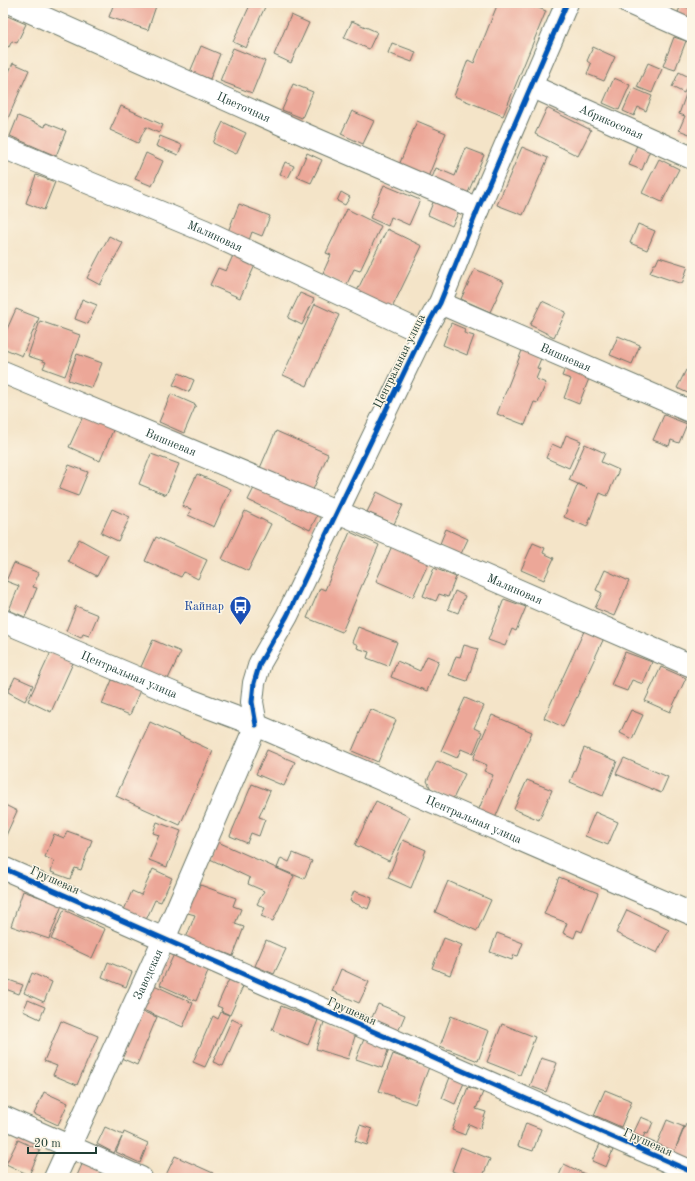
<svg xmlns="http://www.w3.org/2000/svg" width="695" height="1181" font-family="'Old Standard TT',serif">
<style>
.building{fill:#eca798}
.lines{fill:none;stroke-linecap:round;stroke-linejoin:round}
.minor-casing{stroke:#6a7768;stroke-width:24}
.minor{stroke:#fff;stroke-width:22}
.cycleway-casing{stroke:#fcf5e5;stroke-width:8}
.cycleway{stroke:#0057b8;stroke-width:5}
.labels{text-anchor:middle;stroke-width:3;stroke-linejoin:round;paint-order:stroke}
.street-label{font-size:12px;fill:#1f3d34;stroke:#fcf5e5}
.transit-label{font-size:12px;fill:#164399;stroke:#fcf5e5;text-anchor:end}
</style>
<rect width="100%" height="100%" fill="#fcf5e5"/>
<filter id="ink" filterUnits="userSpaceOnUse"><feTurbulence type="fractalNoise" baseFrequency=".025" numOctaves="2"/><feDisplacementMap in="SourceGraphic" scale="8" xChannelSelector="R" yChannelSelector="G"/><feConvolveMatrix kernelMatrix="1 2 1 2 8 2 1 2 1" color-interpolation-filters="sRGB"/></filter>
<filter id="wash" filterUnits="userSpaceOnUse"><feTurbulence type="fractalNoise" baseFrequency=".012" numOctaves="4" result="noise"/><feDisplacementMap in="SourceGraphic" scale="16" xChannelSelector="R" yChannelSelector="G"/><feGaussianBlur stdDeviation="0.9" result="paint"/><feColorMatrix in="noise" values="0 0 0 0 0 0 0 0 0 0 0 0 0 0 0 0 0 1.4 0 .05"/><feComposite in="paint" operator="in"/></filter>
<g filter="url(#wash)">
<rect width="100%" height="100%" fill="#f4e4c8"/>
<g id="blocks">
<path class="building" d="M114,3h43l-9,27 -39,-13z
M251,3h6l8,4 -19,41 -13,-6z
M498,3h28l20,8 -43,105 -49,-20 14,-36 6,3z
M681,5l10,4 -5,12 -10,-4z
M5,15l21,9 -9,19 -5,-2 -3,6 -6,-3v-24z
M291,15l18,8 -18,40 -17,-8z
M352,21l25,11 -8,17 -25,-11z
M674,37l12,4 -11,29 -12,-4z
M392,43l24,9 -4,10 -24,-9z
M201,46l19,8 -10,25 -20,-7z
M593,47l22,10 -11,24 -17,-7 4,-10 -4,-3z
M233,48l32,13 -13,32 -32,-12z
M13,63l16,7 -26,60v-45z
M648,63l14,6 -10,24 -15,-6z
M679,72l12,6 -7,15 -12,-6z
M614,78l16,7 -11,25 -16,-7z
M293,84l20,8 -11,26 -20,-8z
M689,86h3v49l-13,-5 6,-14 -6,-2z
M633,88l19,8 -6,15 -8,-4 -4,9 -11,-5z
M121,106l42,19 -4,8 -13,-6 -8,16 -28,-13z
M547,108l44,22 -13,26 -43,-22z
M352,111l22,10 -11,23 -22,-10z
M18,116l27,11 1,-4 20,8 -10,25 -46,-20z
M417,121l29,12 -20,49 -29,-12z
M223,122l23,11 -10,21 -23,-11z
M160,136l22,9 -4,10 -22,-9z
M637,145l13,5 -8,20 -13,-5z
M522,147l26,11 -25,57 -26,-10z
M466,148l18,7 -19,45 -36,-15 7,-17 19,8z
M146,153l17,8 -11,25 -17,-7z
M307,153l15,7 -11,23 -14,-6z
M659,159l20,10 -17,33 -20,-9z
M285,162l9,4 -6,12 -8,-4z
M36,175l19,7 -11,28 -18,-7z
M384,185l36,15 -11,25 -18,-8 -3,9 -18,-8z
M341,192l9,5 -5,8 -8,-4z
M434,200l25,11 -7,15 -24,-11z
M239,204l31,12 -8,20 -10,-4 -4,11 -21,-9z
M347,209l34,17 -21,45 -6,-2 -8,17 -24,-11 9,-20 -5,-2z
M638,224l17,7 -8,19 -17,-7z
M387,229l35,17 -32,66 -35,-17z
M109,236l14,7 -23,42 -13,-7z
M235,251l22,10 -17,37 -30,-13 8,-17 8,3z
M659,257l29,9 -6,18 -32,-11 4,-9h2z
M475,269l29,13 -14,30 -29,-13z
M300,293l14,6 -12,26 -14,-7z
M82,299l15,6 -9,19 -13,-5z
M542,301l24,11 -12,25 -24,-12z
M315,304l24,11 -32,71 -24,-11z
M16,309l23,9 -17,38 -19,-8v-10z
M40,321l40,14 -15,41 -22,-8 3,-6 -18,-6z
M451,323l14,6 -1,4 10,3 -7,19 -24,-10z
M618,336l22,9 -8,19 -22,-9z
M523,348l19,8 -5,12 3,1 -4,10 10,4 -8,20 -4,-1 -9,23 -28,-11z
M77,354l25,9 -10,25 -24,-8z
M566,366l24,10 -11,28 -15,-6 7,-19 -9,-3z
M686,370l6,3v22l-15,-7z
M179,373l15,7 -5,12 -16,-7z
M171,394l25,11 -12,28 -25,-11z
M84,414l30,14 -14,33 -31,-14z
M664,415l23,9 -8,19 -8,-3 -2,6 -16,-6z
M276,431l52,23 -18,43 -53,-22z
M566,435l15,6 -12,27 -23,-10 6,-14 9,4z
M585,444l20,9 -4,9 18,8 -12,26 -7,-3 -13,34 -23,-10 14,-33 9,4 -18,-8z
M151,454l28,10 -13,31 -27,-11z
M69,465l19,7 -10,24 -19,-7z
M197,474l34,15 -17,38 -26,-12 3,-6 -9,-3z
M256,484l62,30 -8,16 -62,-30z
M377,492l26,13 -9,19 -27,-12z
M112,509l18,8 -12,24 -17,-8z
M245,511l26,13 -23,47 -26,-12z
M446,529l22,10 -8,17 -21,-10z
M350,532l29,13 -37,87 -35,-14 13,-30 5,2z
M156,537l51,23 -9,19 -14,-7 -3,5 -36,-16z
M79,539l29,16 -11,21 -29,-15z
M533,543l12,5 -2,5 11,5 -10,22 -23,-10z
M392,546l37,16 -16,35 -37,-16z
M14,563l25,10 -6,14 4,1 -12,29 -16,-7 10,-24 -13,-5z
M434,568l22,9 -8,20 -9,-3 -3,7 -13,-5z
M605,570l24,11 -15,35 -19,-8 7,-15 -6,-3z
M455,591l10,5 -7,17 -10,-4z
M504,599l22,8 -10,24 -4,-2 -7,17 -17,-6z
M76,606l22,9 -9,21 -6,-2 -2,4 -15,-7z
M358,627l39,15 -9,24 -21,-8 2,-6 -12,-4 1,-3 -6,-3z
M585,629l19,9 -41,89 -19,-9z
M153,640l28,12 -14,29 -27,-12z
M464,645l14,4 -11,32 -18,-6 7,-19 4,1z
M51,652l22,11 -22,49 -23,-11z
M625,652l27,10 -9,22 -11,-4 -5,11 -16,-6z
M427,656l12,5 -12,30 -36,-14 6,-16 23,10z
M661,667l25,11 -16,34 -25,-11z
M15,677l18,8 -8,16 -17,-9z
M112,680l28,10 -10,25 -28,-11z
M465,698l19,8 -10,22 8,4 -9,22 -12,-5 -4,9 -16,-7z
M370,709l26,11 -18,42 -26,-11z
M631,710l12,5 -11,24 -12,-6z
M492,715l40,17 -39,91 -17,-7 17,-41 -9,-4 3,-6 -14,-6z
M150,722l63,29 -33,74 -64,-29z
M584,748l33,13 -14,35 -33,-14z
M267,750l28,12 -11,24 -28,-12z
M624,758l44,19 -7,16 -45,-19z
M437,761l28,13 -12,25 -22,-10 -4,-8z
M527,780l25,10 -13,30 -25,-11z
M252,784l18,7 -11,26 6,2 -6,17 -8,-3 -4,10 -17,-7z
M376,801l34,16 -21,44 -34,-16z
M3,804l14,7 -14,31z
M595,812l23,10 -10,23 -23,-9z
M157,822l24,9 -14,36 -18,-7 10,-25 -6,-2z
M67,831l25,9 -11,30 -6,-2 -5,11 -19,-7 3,-11 -9,-4 9,-23 10,4z
M403,840l23,10 -15,38 -23,-10z
M218,842l76,34 -21,45 -12,-5 4,-8 -8,-4 7,-13 -16,-7 2,-6 -40,-19z
M293,853l19,8 -8,18 -27,-11 4,-10 8,4z
M153,869l19,9 -11,24 -6,-2 -9,20 -22,-10 8,-19 9,4z
M559,877l39,16 -16,39 -5,-2 -3,8 -11,-5 4,-10 -23,-9z
M448,881l43,19 -14,31 -42,-19z
M195,883l41,15 -3,8 8,3 -6,15 9,3 -11,29 -47,-18 9,-23 -11,-3z
M23,891l39,14 -13,34 -38,-13z
M354,891l18,7 -4,11 -18,-8z
M64,910l41,19 -13,29 -41,-19z
M627,910l42,20 -12,23 -41,-20z
M497,933l26,10 -5,13 -4,-1 -2,5 -22,-8z
M444,938l18,7 -12,30 -18,-7z
M266,940l20,9 -12,25 -19,-8z
M175,952l35,15 -14,34 -36,-16z
M108,962l24,10 -6,15 -24,-10z
M341,969l28,13 -10,21 -27,-12z
M32,973l20,9 -8,20 -20,-9z
M231,975l14,7 -15,33 -9,-4 1,-3 -5,-2z
M3,978l20,7 -4,9 -16,-6z
M154,985l39,18 -10,24 -40,-17z
M28,1000l17,7 -5,12 -17,-8z
M378,1004l27,11 -8,19 -27,-12z
M281,1006l37,14 -10,25 -36,-15z
M141,1011l16,6 -20,48 -16,-7z
M221,1012l8,3 -24,52 -12,-5 20,-46 5,3z
M451,1016l38,15 -11,30 -38,-15z
M232,1019l10,5 -19,42 -10,-4z
M61,1021l37,15 -21,49 -24,-10 4,-9 -13,-5z
M324,1022l32,11 -8,26 -32,-10z
M502,1024l33,13 -15,38 -33,-13z
M364,1039l25,9 -7,20 -26,-9z
M393,1054l36,13 -14,37 -36,-13z
M541,1058l16,5 -11,29 -16,-6z
M452,1072l14,6 -11,26 -13,-6z
M468,1087l15,5 -7,17 10,3 -6,17 -11,-5 -4,11 -13,-5z
M605,1090l27,11 -11,26 -27,-12z
M44,1092l24,11 -10,22 -24,-11z
M641,1117l12,5 -5,12 -3,-1 -2,5 -10,-4z
M667,1120l17,7 -9,23 11,-26 6,3v37l-20,-9 2,-4 -17,-7z
M526,1123l15,6 -8,22 -15,-5z
M360,1125l12,4 -5,16 -12,-4z
M105,1127l18,8 1,-3 24,11 -8,20 -24,-11 6,-15 -8,16 -17,-9z
M18,1140l22,10 -11,25 -23,-11z
M600,1144l13,6 -7,17 -14,-6z
M461,1147l29,12 -8,19h-13l-17,-7z
M175,1156l38,17 -2,5h-43l-3,-1z
M83,1162l35,16h-42z
M564,1164l29,14h-35z"/>
</g>
</g>
<g filter="url(#ink)">
<use href="#blocks" fill-opacity="0" stroke="#6a7768" stroke-width="1"/>
<g class="lines">
<defs>
<g id="minor">
<path id="s1" d="M11,3l295,132 172,74"/>
<path d="M629,3l63,28"/>
<path id="s2" d="M531,86l161,72"/>
<path id="s3" d="M3,147l202,84 218,102"/>
<path id="s4" d="M440,303l252,109"/>
<path id="s5" d="M3,372l335,140 354,154"/>
<path id="s6" d="M3,621l184,78 69,26 436,189"/>
<path d="M256,725l-4,-23 2,-19 6,-20 27,-47 136,-283 17,-30 38,-94 89,-206"/>
<path d="M3,868l689,304"/>
<path d="M3,1117l138,61"/>
<path id="s7" d="M55,1178l109,-239 92,-214"/>
</g>
</defs>
<use href="#minor" class="minor-casing"/>
<use href="#minor" class="minor"/>
<defs>
<path id="cycleway" d="M256,725l-4,-23 2,-19 6,-20 27,-47 136,-283 17,-30 38,-94 89,-206
M3,868l689,304"/>
</defs>
<use href="#cycleway" class="cycleway-casing"/>
<use href="#cycleway" class="cycleway"/>
</g>
</g>
<defs>
<symbol id="bus-pin" viewBox="-11 -11 22 30"><path d="M0 17L-7.5 6A9.5 9.5 0 1 1 7.5 6Z" fill="#1a4fb4" stroke="#fcf5e5"/><path d="M-5-6H5V4H4V6H2V4H-2V6H-4V4H-5ZM-3.5-4V0h7V-4ZM-3.5 1.2v1.5H-2V1.2ZM2 1.2v1.5H3.5V1.2Z" fill="#fff"/></symbol>
</defs>
<g fill-rule="evenodd">
<use href="#bus-pin" x="228" y="594" width="25" height="34"/>
</g>
<g class="labels">
<g class="street-label">
<text dy="4" stroke="none"><textPath href="#s1" startOffset="255">Цветочная</textPath></text>
<text dy="4" stroke="none"><textPath href="#s2" startOffset="88">Абрикосовая</textPath></text>
<text dy="4" stroke="none"><textPath href="#s3" startOffset="230">Малиновая</textPath></text>
<text dy="4" stroke="none"><textPath href="#s4" startOffset="137">Вишневая</textPath></text>
<text transform="translate(399 361) rotate(-64)" y="4">Центральная улица</text>
<text dy="4" stroke="none"><textPath href="#s5" startOffset="182">Вишневая</textPath></text>
<text dy="4" stroke="none"><textPath href="#s5" startOffset="556">Малиновая</textPath></text>
<text dy="4" stroke="none"><textPath href="#s6" startOffset="137">Центральная улица</textPath></text>
<text dy="4" stroke="none"><textPath href="#s6" startOffset="511">Центральная улица</textPath></text>
<text transform="translate(55 880) rotate(24)" y="4">Грушевая</text>
<text dy="4" stroke="none"><textPath href="#s7" startOffset="224">Заводская</textPath></text>
<text transform="translate(352 1011) rotate(24)" y="4">Грушевая</text>
<text transform="translate(648 1142) rotate(24)" y="4">Грушевая</text>
</g>
<g class="transit-label">
<text x="224" y="610">Кайнар</text>
</g>
</g>
<rect width="695" height="1181" fill="none" stroke="#fcf5e5" stroke-width="16"/>
<path d="M28 1147v6h68v-6" fill="none" stroke="#1f3d34" stroke-width="2"/>
<text x="34" y="1147" font-size="12" fill="#1f3d34" stroke="#fcf5e5" stroke-width="3" paint-order="stroke">20 m</text>
</svg>
